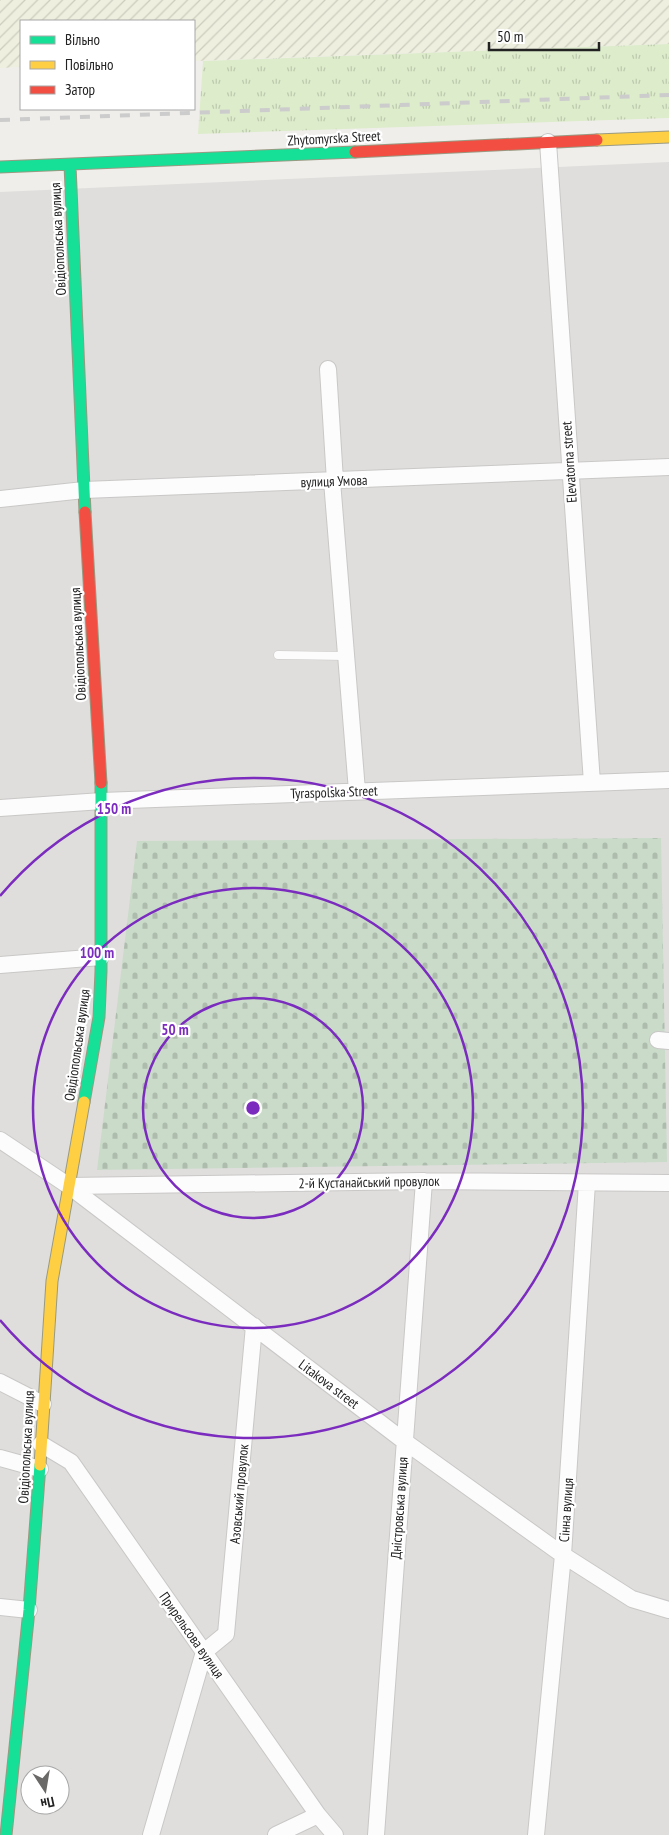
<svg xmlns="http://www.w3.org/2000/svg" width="669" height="1835" font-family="'PT Sans Narrow',sans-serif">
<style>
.residential{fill:#dfdedc;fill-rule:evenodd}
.farmland{fill:url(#farmland-furrows)}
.grass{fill:url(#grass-tufts)}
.cemetery{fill:url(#cemetery-stones)}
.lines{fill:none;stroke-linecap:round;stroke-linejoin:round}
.lane-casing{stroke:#c9c8c7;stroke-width:9}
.street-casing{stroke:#c9c8c7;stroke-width:18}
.fast-casing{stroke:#999a82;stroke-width:13}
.slow-casing{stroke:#999a82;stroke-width:13}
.jam-casing{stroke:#999a82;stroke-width:13}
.lane{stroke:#fdfcfc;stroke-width:8}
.street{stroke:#fdfcfc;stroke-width:16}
.fast{stroke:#16e098;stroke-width:11}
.slow{stroke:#ffcf43;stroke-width:11}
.jam{stroke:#f24e42;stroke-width:11}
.rail{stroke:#ccc;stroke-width:4;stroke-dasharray:10 10;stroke-linecap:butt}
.ring{fill:none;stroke:#7b2cbf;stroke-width:2.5}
.labels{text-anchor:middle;stroke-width:4.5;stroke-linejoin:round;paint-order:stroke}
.street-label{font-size:14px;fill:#222;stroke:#fff}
.centre{fill:#7b2cbf;stroke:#fff;stroke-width:2.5}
.ring-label{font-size:15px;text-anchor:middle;font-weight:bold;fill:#7b2cbf;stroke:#fff;stroke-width:4.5;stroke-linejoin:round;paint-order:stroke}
</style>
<defs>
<pattern id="farmland-furrows" width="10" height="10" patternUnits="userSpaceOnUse" patternTransform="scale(1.25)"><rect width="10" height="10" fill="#efefdf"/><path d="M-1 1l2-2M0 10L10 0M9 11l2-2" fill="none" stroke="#cdcdbf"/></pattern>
<pattern id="grass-tufts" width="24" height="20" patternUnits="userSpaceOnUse" patternTransform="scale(1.25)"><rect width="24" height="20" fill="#ddeccb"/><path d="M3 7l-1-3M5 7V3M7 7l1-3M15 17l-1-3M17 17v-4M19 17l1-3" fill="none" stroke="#bdcaae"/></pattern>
<pattern id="cemetery-stones" width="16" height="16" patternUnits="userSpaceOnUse" patternTransform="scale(1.25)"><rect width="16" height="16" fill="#cadbca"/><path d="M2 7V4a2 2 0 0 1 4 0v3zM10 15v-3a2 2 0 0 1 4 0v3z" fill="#adbcad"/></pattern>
</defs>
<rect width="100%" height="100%" fill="#f0eeeb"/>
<path class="residential" d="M669,162v1673h-669v-1643zM30,1775h30v30h-30z"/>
<path class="farmland" d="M0,0h669v44l-475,17v-40h-173v46l-21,1z"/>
<path class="grass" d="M669,44v74l-471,16 5,-73z"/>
<path class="cemetery" d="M661,838l6,324 -570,8 40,-329z"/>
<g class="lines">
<defs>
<path id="lane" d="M278,655l68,1"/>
<path id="street" d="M548,142l44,641
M328,369l7,112
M332,481l25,310
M0,499l84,-9 585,-23
M0,808l102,-7 567,-21
M0,965l101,-8
M658,1040l11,1
M0,1140l69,46 335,255 159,114 69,44 37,11
M69,1186l355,-5 245,2
M0,1382l43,22
M41,1444l30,18 247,353 17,20
M0,1458l40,11
M0,1607l29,3
M151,1835l53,-183 22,-18 28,-308
M276,1835l42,-20
M376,1835l48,-654
M536,1835l27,-280 24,-372"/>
<path id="fast" d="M70,165l15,347
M0,167l355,-15
M84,1102l15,-85 2,-46v-188
M6,1835l23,-225 11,-145"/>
<path id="slow" d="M597,140l72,-3
M40,1465l12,-184 32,-179"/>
<path id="jam" d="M355,152l242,-12
M85,512l16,271"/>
</defs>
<use href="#lane" class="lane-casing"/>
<use href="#street" class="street-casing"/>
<use href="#fast" class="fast-casing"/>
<use href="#slow" class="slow-casing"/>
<use href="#jam" class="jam-casing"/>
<use href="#lane" class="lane"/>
<use href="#street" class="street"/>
<use href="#fast" class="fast"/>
<use href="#slow" class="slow"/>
<use href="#jam" class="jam"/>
<path class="rail" d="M0,120l669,-25"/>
</g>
<g class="ring">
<circle cx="253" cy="1108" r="110"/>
<circle cx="253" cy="1108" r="220"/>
<path d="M0 896A330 330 0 1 1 0 1320"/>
</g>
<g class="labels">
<g class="street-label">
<text transform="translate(334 138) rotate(-3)" y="5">Zhytomyrska Street</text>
<text transform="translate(58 239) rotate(-93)" y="5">Овідіопольська вулиця</text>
<text transform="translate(569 462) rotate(-94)" y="5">Elevatorna street</text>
<text transform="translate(334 481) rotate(-2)" y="5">вулиця Умова</text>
<text transform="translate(78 644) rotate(-93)" y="5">Овідіопольська вулиця</text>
<text transform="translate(334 792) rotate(-2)" y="5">Tyraspolska Street</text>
<text transform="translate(77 1045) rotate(-82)" y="5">Овідіопольська вулиця</text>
<text transform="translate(369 1182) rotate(-1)" y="5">2-й Кустанайський провулок</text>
<text transform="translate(329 1384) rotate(37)" y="5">Litakova street</text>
<text transform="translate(26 1447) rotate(-87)" y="5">Овідіопольська вулиця</text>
<text transform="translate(239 1494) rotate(-85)" y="5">Азовський провулок</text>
<text transform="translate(399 1508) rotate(-86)" y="5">Дністровська вулиця</text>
<text transform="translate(566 1510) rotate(-86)" y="5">Сінна вулиця</text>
<text transform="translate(192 1635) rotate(55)" y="5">Прирельсова вулиця</text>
</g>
</g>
<circle cx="253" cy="1108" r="8" class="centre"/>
<g class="ring-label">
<text x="114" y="814">150 m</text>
<text x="97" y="958">100 m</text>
<text x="175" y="1035">50 m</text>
</g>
<rect x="20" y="20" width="175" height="90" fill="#ffffff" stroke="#a7a7a7"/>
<rect x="30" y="36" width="25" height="8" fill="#16e098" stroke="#a7a7a7"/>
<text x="65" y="45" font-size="15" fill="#222222">Вільно</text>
<rect x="30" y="61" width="25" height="8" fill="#ffcf43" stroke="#a7a7a7"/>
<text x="65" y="70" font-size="15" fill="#222222">Повільно</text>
<rect x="30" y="86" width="25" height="8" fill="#f24e42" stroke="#a7a7a7"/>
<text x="65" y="95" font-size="15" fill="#222222">Затор</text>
<g transform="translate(45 1790) rotate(168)"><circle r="24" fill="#ffffff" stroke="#a7a7a7"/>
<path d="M0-4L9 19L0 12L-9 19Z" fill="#6a6968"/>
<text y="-8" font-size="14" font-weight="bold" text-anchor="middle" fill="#222222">Пн</text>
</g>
<path d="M489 42v8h110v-8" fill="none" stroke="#222222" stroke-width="2.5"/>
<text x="497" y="42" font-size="15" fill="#222222" stroke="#ffffff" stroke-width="4" paint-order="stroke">50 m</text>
</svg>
